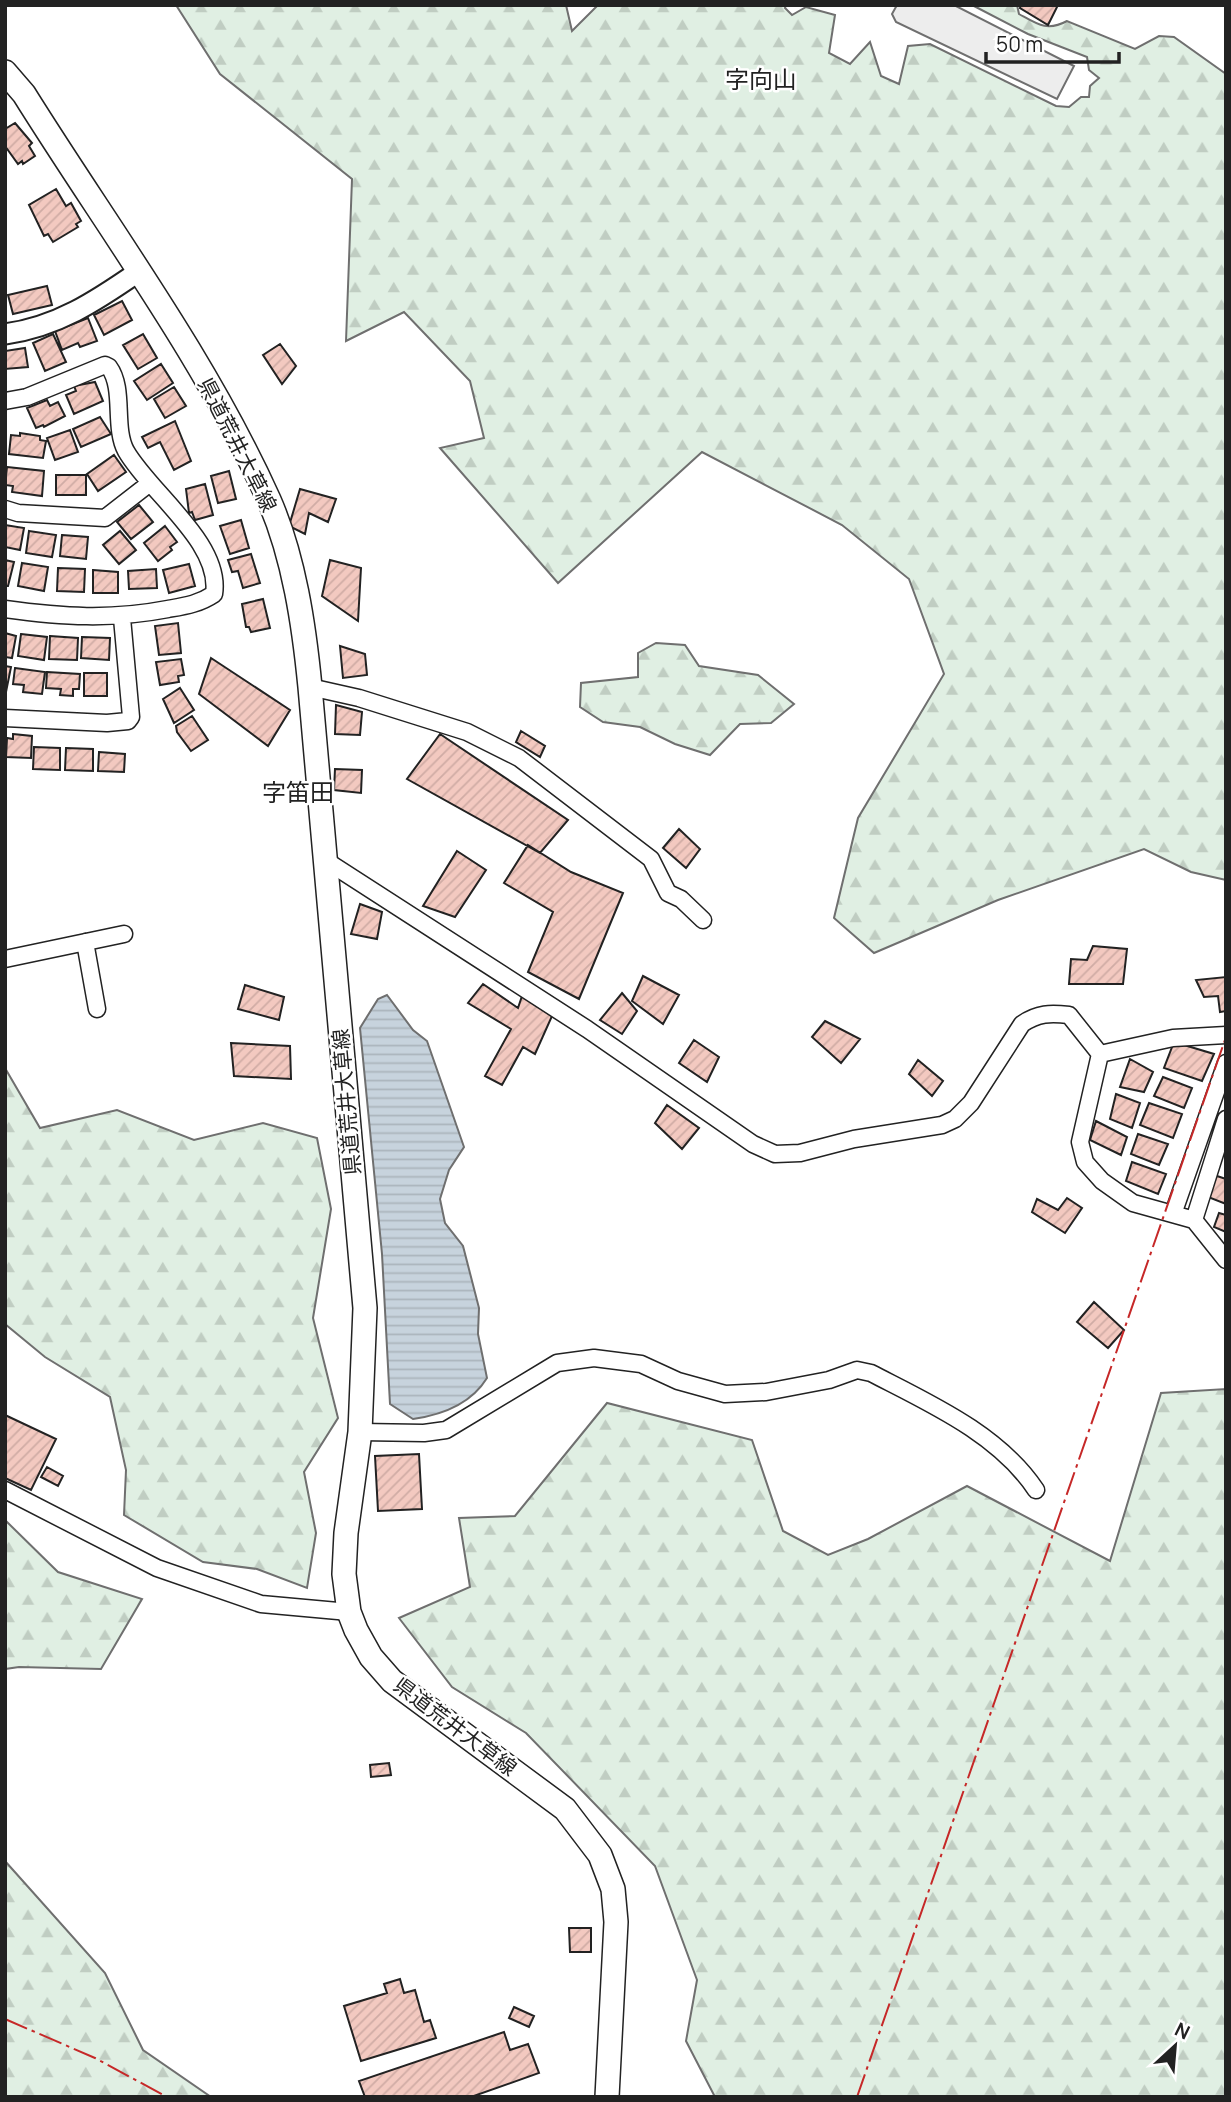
<svg xmlns="http://www.w3.org/2000/svg" width="1231" height="2102" font-family="Manrope,'Noto Sans JP',sans-serif">
<style>
.forest{fill:url(#forest-firs);stroke:#6f6f6f;stroke-width:2}
.parking{fill:#ededed;stroke:#6f6f6f;stroke-width:2}
.water{fill:url(#water-rules);stroke:#6f6f6f;stroke-width:2}
.building{fill:url(#building-hatch);stroke:#222;stroke-width:2}
.lines{fill:none;stroke-linecap:round;stroke-linejoin:round}
.minor-casing{stroke:#222;stroke-width:19}
.tertiary-casing{stroke:#222;stroke-width:23}
.secondary-casing{stroke:#222;stroke-width:26}
.minor{stroke:#fff;stroke-width:16}
.tertiary{stroke:#fff;stroke-width:19}
.secondary{stroke:#fff;stroke-width:23}
.power{stroke:#c62828;stroke-width:2;stroke-dasharray:24 5 3.5 5;stroke-linecap:butt}
.labels{text-anchor:middle;stroke-width:5;stroke-linejoin:round;paint-order:stroke}
.street-label{font-size:21px;fill:#222;stroke:#fff}
.quarter-label{font-size:24px;fill:#222;stroke:#fff}
</style>
<defs>
<pattern id="forest-firs" width="22" height="20" patternUnits="userSpaceOnUse" patternTransform="scale(1.75)"><rect width="22" height="20" fill="#e0efe3"/><path d="M5 1l3.5 6h-7zM16 11l3.5 6h-7z" fill="#c0cdc2"/></pattern>
<pattern id="water-rules" width="6" height="5" patternUnits="userSpaceOnUse" patternTransform="scale(1.75)"><rect width="6" height="5" fill="#c7d3dd"/><path d="M0 2.5h6" fill="none" stroke="#abb5bd"/></pattern>
<pattern id="building-hatch" width="6" height="6" patternUnits="userSpaceOnUse" patternTransform="scale(1.75)"><rect width="6" height="6" fill="#f3c9c0"/><path d="M-1 1l2-2M0 6l6-6M5 7l2-2" fill="none" stroke="#d0aca5"/></pattern>
</defs>
<rect width="100%" height="100%" fill="#fff"/>
<path class="forest" d="M176,5h390l6,26 26,-26h188l-1,3 7,7 14,-8 29,8 -6,38 21,11 20,-22 11,34 18,8 9,-38 22,-2 126,62 13,1 12,-10h8l1,-11 9,-8 -10,-8 -2,-13 -59,-23 -56,-29h45l2,9c18,10 28,18 48,7l68,28 24,-13 15,1 52,37v806l-35,-8 -47,-23 -146,51 -124,53 -40,-35 24,-100 86,-144 -35,-95 -67,-54 -140,-73 -144,131 -118,-135 44,-10 -14,-57 -66,-69 -58,29 6,-162 -132,-105z
M656,643l29,2 14,21 59,9 36,29 -23,19 -31,1 -30,31 -35,-11 -35,-17 -37,-5 -23,-15 1,-24 57,-6v-24z
M5,1068l35,60 77,-18 77,30 69,-17 54,15 14,71 -18,109 25,100 -34,54 12,61 -9,55 -50,-19 -54,-7 -79,-47 2,-45 -16,-73 -65,-40 -40,-33z
M1226,1389v708h-511l-29,-56 11,-61 -42,-114 -129,-133 -74,-46 -53,-69 71,-31 -11,-69 56,-2 92,-113 145,37 31,91 45,24 40,-16 99,-53 143,75 51,-168z
M5,1520l53,52 84,27 -41,70 -82,-2 -14,2z
M5,1861l100,112 38,77 68,47h-206z"/>
<path class="parking" d="M897,5h57l120,61 -17,33 -161,-77 -4,-8z"/>
<path class="water" d="M387,995l26,35 14,11 37,106 -15,23 -9,29 5,24 18,23 16,62 -1,26 9,44c-16,26 -46,37 -74,41l-23,-15 -8,-150 -22,-226 18,-29z"/>
<path class="building" d="M1021,5h37l-10,20 -28,-17z
M15,123l17,20 -3,3 6,10 -12,8 -1,-3 -4,3 -13,-18v-17z
M56,189l10,17 5,-3 10,18 -5,3 2,3 -25,15 -5,-8 -4,2 -15,-31z
M47,286l5,19 -39,9 -5,-19z
M122,301l10,19 -28,15 -10,-20z
M88,318l9,23 -17,6 -2,-4 -16,7 -7,-19z
M53,334l13,28 -21,9 -12,-28z
M143,334l14,24 -19,11 -15,-24z
M280,344l16,22 -14,18 -19,-29z
M25,348l3,19 -23,2v-18z
M161,364l12,19 -26,17 -13,-19z
M95,382l8,19 -29,13 -8,-19 10,-4 -2,-5z
M174,387l12,19 -21,12 -11,-19z
M47,400l3,6 8,-4 7,14 -21,11 -1,-2 -7,3 -9,-20z
M100,417l11,17 -30,13 -8,-18z
M175,421l16,40 -17,9 -14,-28 -12,6 -6,-11z
M70,430l8,22 -23,8 -8,-22z
M20,433l20,3v4l6,1 -3,17 -34,-4 2,-19 9,1z
M114,455l12,17 -28,19 -11,-17z
M7,467l37,4 -2,25 -30,-4 1,-6 -8,-1z
M229,471l7,28 -18,4 -7,-27z
M56,475h30v20h-30z
M205,484l8,31 -18,5 -3,-8 -3,1 -3,-24z
M300,489l36,10 -8,23 -19,-9 -4,21 -16,-8z
M139,505l14,17 -22,17 -14,-17z
M241,520l8,28 -19,6 -10,-28z
M5,525l19,3 -4,22 -15,-3z
M165,526l12,16 -7,5 2,3 -14,11 -14,-18z
M29,531l27,4 -4,22 -26,-4z
M120,531l16,19 -17,14 -16,-19z
M62,535l26,2 -2,22 -26,-3z
M251,554l9,29 -17,5 -5,-17 -6,1 -4,-12z
M5,560l9,2 -6,24h-3z
M330,560l31,8 -3,53 -36,-25z
M22,563l26,4 -4,24 -26,-5z
M189,564l6,22 -26,7 -6,-23z
M58,568l27,1 -1,23 -27,-1z
M156,569l1,19 -28,1 -1,-18z
M93,570l25,2v21h-25z
M263,599l7,29 -19,4 -2,-5h-3l-4,-23z
M178,623l3,30 -22,2 -4,-29z
M5,633l11,3 -4,22 -7,-1z
M21,634l26,3 -3,23 -26,-4z
M50,636l28,2 -1,22 -28,-1z
M82,637l28,1 -1,22 -28,-2z
M340,646l25,8 2,21 -24,3z
M211,658l79,52 -22,36 -69,-52z
M181,659l3,16 -6,1 1,6 -19,3 -4,-23z
M5,666l6,1 -5,25h-1z
M15,668l30,4 -3,22 -19,-2 1,-7 -11,-1z
M47,672l33,2 -1,15h-6v7l-13,-1 1,-6 -15,-1z
M84,673h23v23h-23z
M180,688l14,22 -20,13 -11,-24z
M336,705l26,7 -2,23 -25,-1z
M192,716l16,24 -17,11 -14,-19 -1,-6z
M521,731l24,15 -5,11 -24,-15z
M13,734l19,2 -1,22 -25,-1 1,-19 6,1z
M440,734l128,86 -28,33 -133,-74z
M34,747l26,1v22l-27,-1z
M66,748l27,1v22l-28,-1z
M99,752l26,2 -1,18 -26,-1z
M335,769l27,1 -1,23 -27,-3z
M679,829l21,20 -14,19 -23,-20z
M528,845l43,27 52,21 -44,106 -51,-27 25,-60 -49,-29z
M457,851l29,19 -31,47 -32,-11z
M360,904l22,8 -5,27 -26,-5z
M1093,946l34,3 -4,35h-54l2,-25 16,1z
M643,976l36,19 -16,29 -31,-23z
M1226,977v34l-6,1 -2,-16 -14,1 -8,-17z
M483,984l35,24 4,-12 30,20 -17,38 -12,-7 -21,38 -17,-9 26,-47 -43,-26z
M245,985l39,12 -5,23 -41,-11z
M622,993l15,18 -15,23 -22,-14z
M825,1021l35,18 -19,24 -29,-26z
M694,1040l25,17 -12,25 -28,-19z
M1174,1042l40,12 -12,27 -38,-13z
M231,1043l59,3 1,33 -57,-3z
M1130,1059l23,13 -9,20 -24,-5z
M918,1060l25,21 -11,15 -23,-22z
M1163,1077l29,11 -8,20 -30,-12z
M1116,1094l24,9 -8,25 -22,-9z
M1149,1103l33,11 -9,24 -33,-13z
M667,1105l32,23 -17,21 -27,-26z
M1096,1121l31,16 -6,18 -31,-15z
M1138,1134l30,10 -9,21 -28,-11z
M1132,1162l34,12 -8,20 -32,-13z
M1214,1175l12,4v25l-18,-7z
M1067,1198l15,10 -17,25 -33,-21 5,-13 21,11z
M1219,1213l7,2v17l-12,-5z
M1094,1302l30,28 -16,18 -31,-26z
M5,1415l51,24 -25,51 -26,-12z
M419,1454l3,55 -44,2 -3,-55z
M47,1467l16,9 -5,10 -17,-9z
M389,1763l2,12 -20,2 -1,-12z
M569,1928h22v24h-21z
M400,1979l4,14 11,-3 9,32 6,-2 6,18 -75,23 -17,-55 43,-13 -3,-9z
M514,2007l20,9 -5,11 -20,-9z
M504,2032l6,18 18,-6 11,29 -68,24h-106l-6,-16z"/>
<g class="lines">
<defs>
<path id="minor" d="M5,401l22,-4 78,-32 4,2c16,22 4,60 17,84 24,42 96,92 88,143 -15,10 -29,12 -46,15 -57,11 -105,8 -163,0
M5,509l13,4 87,5 45,-35
M310,687l49,11 108,34 52,26 132,101 17,34 13,6 22,21
M5,718l102,5 21,-2 3,-4 -9,-99
M328,862l259,167 166,115 22,10 25,-1 54,-14 88,-14 13,-6 16,-16 51,-79c16,-11 28,-11 47,-9l31,39
M85,942l12,67
M5,959l119,-25
M1100,1054l-20,88 5,20 17,19 31,22 61,17 32,40
M1100,1054l73,-16 53,-3
M1173,1214l53,-151
M1194,1220l32,-101
M360,1432l64,1 22,-3 111,-67 37,-5 47,6 37,17 47,13 41,-2 63,-12 28,-10 14,3c58,30 128,61 165,117
M5,1490l152,78 104,36 88,8"/>
<path id="tertiary" d="M5,334c52,-7 91,-33 133,-62"/>
<path id="secondary" d="M5,72l19,22c83,133 180,262 245,406 25,57 35,125 41,187l55,621 -5,124 -14,101 -2,41 5,38 7,18 15,27 21,24 173,128 35,46 13,34 3,33 -9,175"/>
</defs>
<use href="#minor" class="minor-casing"/>
<use href="#tertiary" class="tertiary-casing"/>
<use href="#secondary" class="secondary-casing"/>
<use href="#minor" class="minor"/>
<use href="#tertiary" class="tertiary"/>
<use href="#secondary" class="secondary"/>
<path class="power" d="M5,2019l90,39 72,39
M857,2097l369,-1060"/>
</g>
<g class="labels">
<g class="street-label">
<text transform="translate(237 445) rotate(63)" y="7">県道荒井大草線</text>
<text transform="translate(347 1102) rotate(-95)" y="7">県道荒井大草線</text>
<text transform="translate(455 1727) rotate(37)" y="7">県道荒井大草線</text>
</g>
<g class="quarter-label">
<text x="761" y="88">字向山</text>
<text x="298" y="801">字笛田</text>
</g>
</g>
<rect width="1231" height="2102" fill="none" stroke="#222222" stroke-width="14"/>
<g transform="translate(1175 2046) rotate(26)" stroke="#ffffff" stroke-width="5" paint-order="stroke">
<path d="M0-5L12 26L0 18L-12 26Z" fill="#222222"/>
<text y="-10" font-size="19" font-weight="bold" text-anchor="middle" fill="#222222">N</text>
</g>
<path d="M986 52v10h133v-10" fill="none" stroke="#222222" stroke-width="3.5"/>
<text x="996" y="52" font-size="21" fill="#222222" stroke="#ffffff" stroke-width="5" paint-order="stroke">50 m</text>
</svg>
